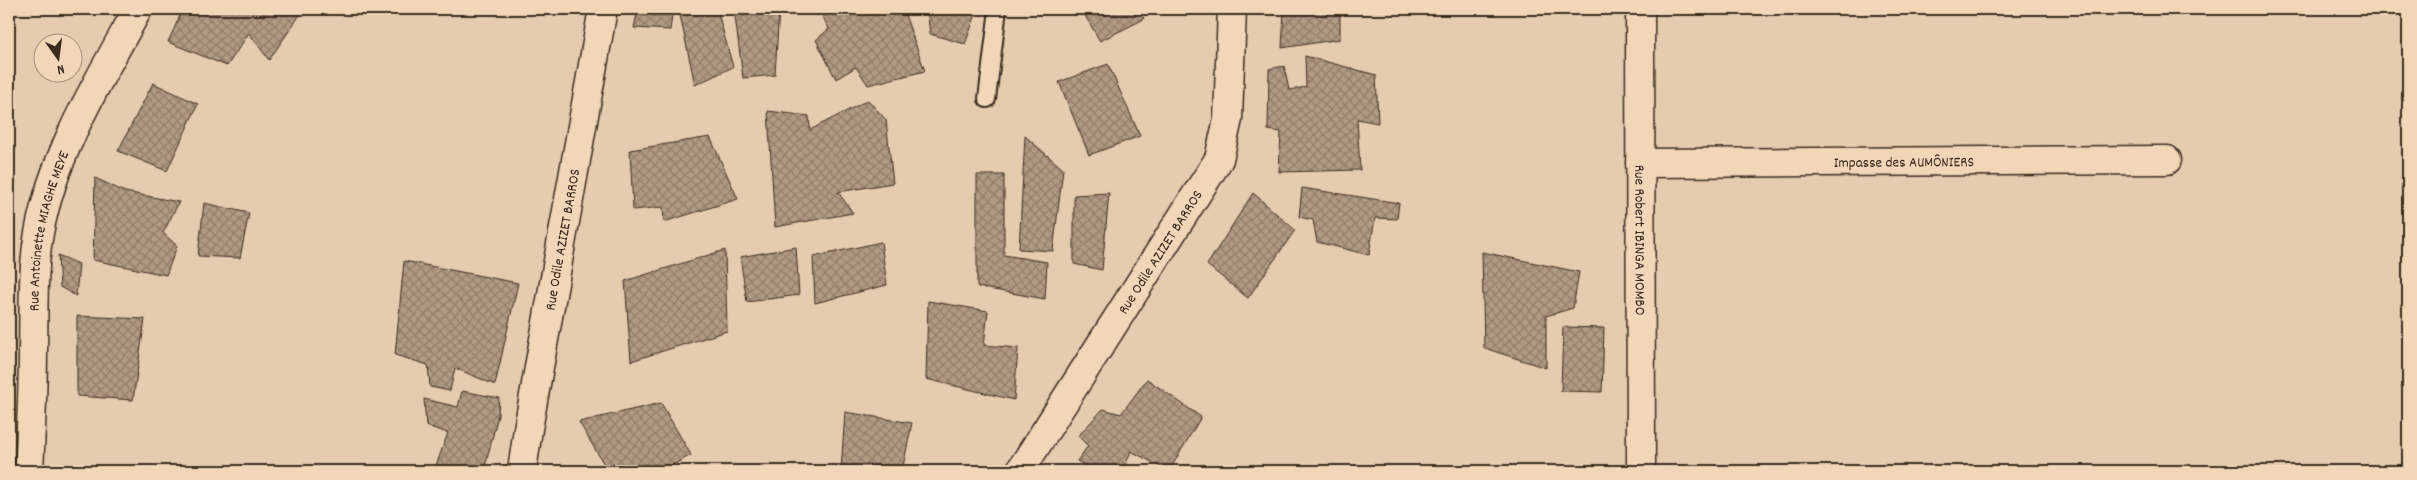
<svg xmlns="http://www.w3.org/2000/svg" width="2417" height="480" font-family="Dekko,sans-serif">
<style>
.building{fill:url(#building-cross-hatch);stroke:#3b2a1e}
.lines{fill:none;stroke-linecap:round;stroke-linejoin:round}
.service-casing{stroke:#3b2a1e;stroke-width:20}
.minor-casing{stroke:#3b2a1e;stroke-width:31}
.service{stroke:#f1d6b8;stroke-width:16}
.minor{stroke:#f1d6b8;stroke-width:28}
.labels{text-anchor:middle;stroke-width:4;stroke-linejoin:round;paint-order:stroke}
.street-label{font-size:15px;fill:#3b2a1e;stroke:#f1d6b8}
</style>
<defs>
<pattern id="building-cross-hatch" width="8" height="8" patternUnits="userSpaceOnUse" patternTransform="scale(1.25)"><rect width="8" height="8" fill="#b19a82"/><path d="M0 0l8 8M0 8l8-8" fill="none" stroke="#917e6a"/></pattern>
</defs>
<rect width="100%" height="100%" fill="#e6ccaf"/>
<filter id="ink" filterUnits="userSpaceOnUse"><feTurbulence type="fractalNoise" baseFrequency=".02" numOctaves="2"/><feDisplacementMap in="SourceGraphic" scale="10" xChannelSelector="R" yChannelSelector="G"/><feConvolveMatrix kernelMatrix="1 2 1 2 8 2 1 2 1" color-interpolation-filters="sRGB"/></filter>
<g filter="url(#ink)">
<path class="building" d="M183,9h121l-35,51 -20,-27 -22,33 -59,-24z
M638,9h35l-3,21 -36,-2z
M694,9h23l16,58 -38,18 -15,-70z
M734,9h45l-4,66 -32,3z
M819,9h84l22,62 -57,14 -12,-18 -20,12 -20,-39 13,-11z
M927,9h51l-13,35 -35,-10z
M1081,9h58l5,10 -44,22z
M1284,9h56v30l-58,9z
M1305,56l71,19 2,48 -21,-4 3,51 -81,2 2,-40 -13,-2 1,-61 15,-3 5,24 17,-3z
M1108,64l32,72 -51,19 -30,-73z
M153,83l45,21 -31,67 -49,-20z
M868,100l18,20 7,63 -55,9 15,21 -78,14 -7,-116 41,5 1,14z
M1025,136l38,33 -10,82 -34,-2z
M710,137l28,62 -74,23 -1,-15 -30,3 -3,-60z
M977,175h27v80l43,7 -2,37 -68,-12z
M95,178l30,14 54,10 -16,31 14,13 -11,29 -73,-15z
M1302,188l97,15 -2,16 -22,-1 -6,37 -52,-13 -4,-22 -14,-3z
M1109,193l-7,77 -28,-6v-69z
M1253,193l42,37 -47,68 -41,-33z
M204,203l45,10 -9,45 -42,-2z
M881,242l6,43 -72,18 -2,-46z
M796,247l3,48 -52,7 -7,-45z
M725,250l2,81 -96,30 -6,-80z
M1482,252l97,20 -6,36 -27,8v52l-62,-20z
M58,255l21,9 -3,32 -16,-9z
M404,261l114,22 -23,102 -40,-17 -5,23 -20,-4 -2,-22 -33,-10z
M928,301l60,10 -4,34 34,3 -4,52 -88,-21z
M77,316l68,3 -12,81 -56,-4z
M1563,327l41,1 -2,64 -41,-1z
M1147,379l54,38 -32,54 -38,-20 -8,20h-28l-18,-10 11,-15 -10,-10 25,-27 18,5z
M462,391l37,7 -1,17 -14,56h-50l14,-38 -22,-7 -2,-27 34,8z
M661,403l30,52 -29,16h-54l-29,-49z
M845,412l67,11 -10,48h-61z"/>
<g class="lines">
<defs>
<path id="service" d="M987,99l11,-90"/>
<g id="minor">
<path id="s1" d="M1640,9l1,462"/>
<path id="s2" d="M1640,163l527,-3"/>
<path id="s3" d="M29,471c2,-40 4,-80 4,-121 1,-38 -1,-79 6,-117 15,-81 60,-153 99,-224"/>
<path id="s4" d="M522,471l6,-42 75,-420"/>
<path id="s5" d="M1020,471l199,-312 9,-40 4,-110"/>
</g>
</defs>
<use href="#service" class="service-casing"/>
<use href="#minor" class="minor-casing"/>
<use href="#service" class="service"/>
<use href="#minor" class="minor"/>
</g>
</g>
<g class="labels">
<g class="street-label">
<text dy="5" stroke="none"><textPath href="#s2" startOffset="264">Impasse des AUMÔNIERS</textPath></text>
<text dy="5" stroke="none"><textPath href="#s3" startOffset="242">Rue Antoinette MIAGHE MEYE</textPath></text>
<text dy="5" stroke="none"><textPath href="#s4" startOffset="235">Rue Odile AZIZET BARROS</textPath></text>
<text dy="5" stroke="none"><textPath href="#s1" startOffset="231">Rue Robert IBINGA MOMBO</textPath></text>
<text dy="5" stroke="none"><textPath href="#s5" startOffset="260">Rue Odile AZIZET BARROS</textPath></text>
</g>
</g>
<rect width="2417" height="480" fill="none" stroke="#f1d6b8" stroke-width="30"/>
<rect x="15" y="15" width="2387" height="450" fill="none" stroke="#3b2a1e" stroke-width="2" filter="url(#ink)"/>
<g transform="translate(58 58) rotate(166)"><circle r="24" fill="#f1d6b8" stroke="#a8917a"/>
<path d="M0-4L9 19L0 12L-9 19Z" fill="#3b2a1e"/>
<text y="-8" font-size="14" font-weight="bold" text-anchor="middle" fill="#3b2a1e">N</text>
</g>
</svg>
